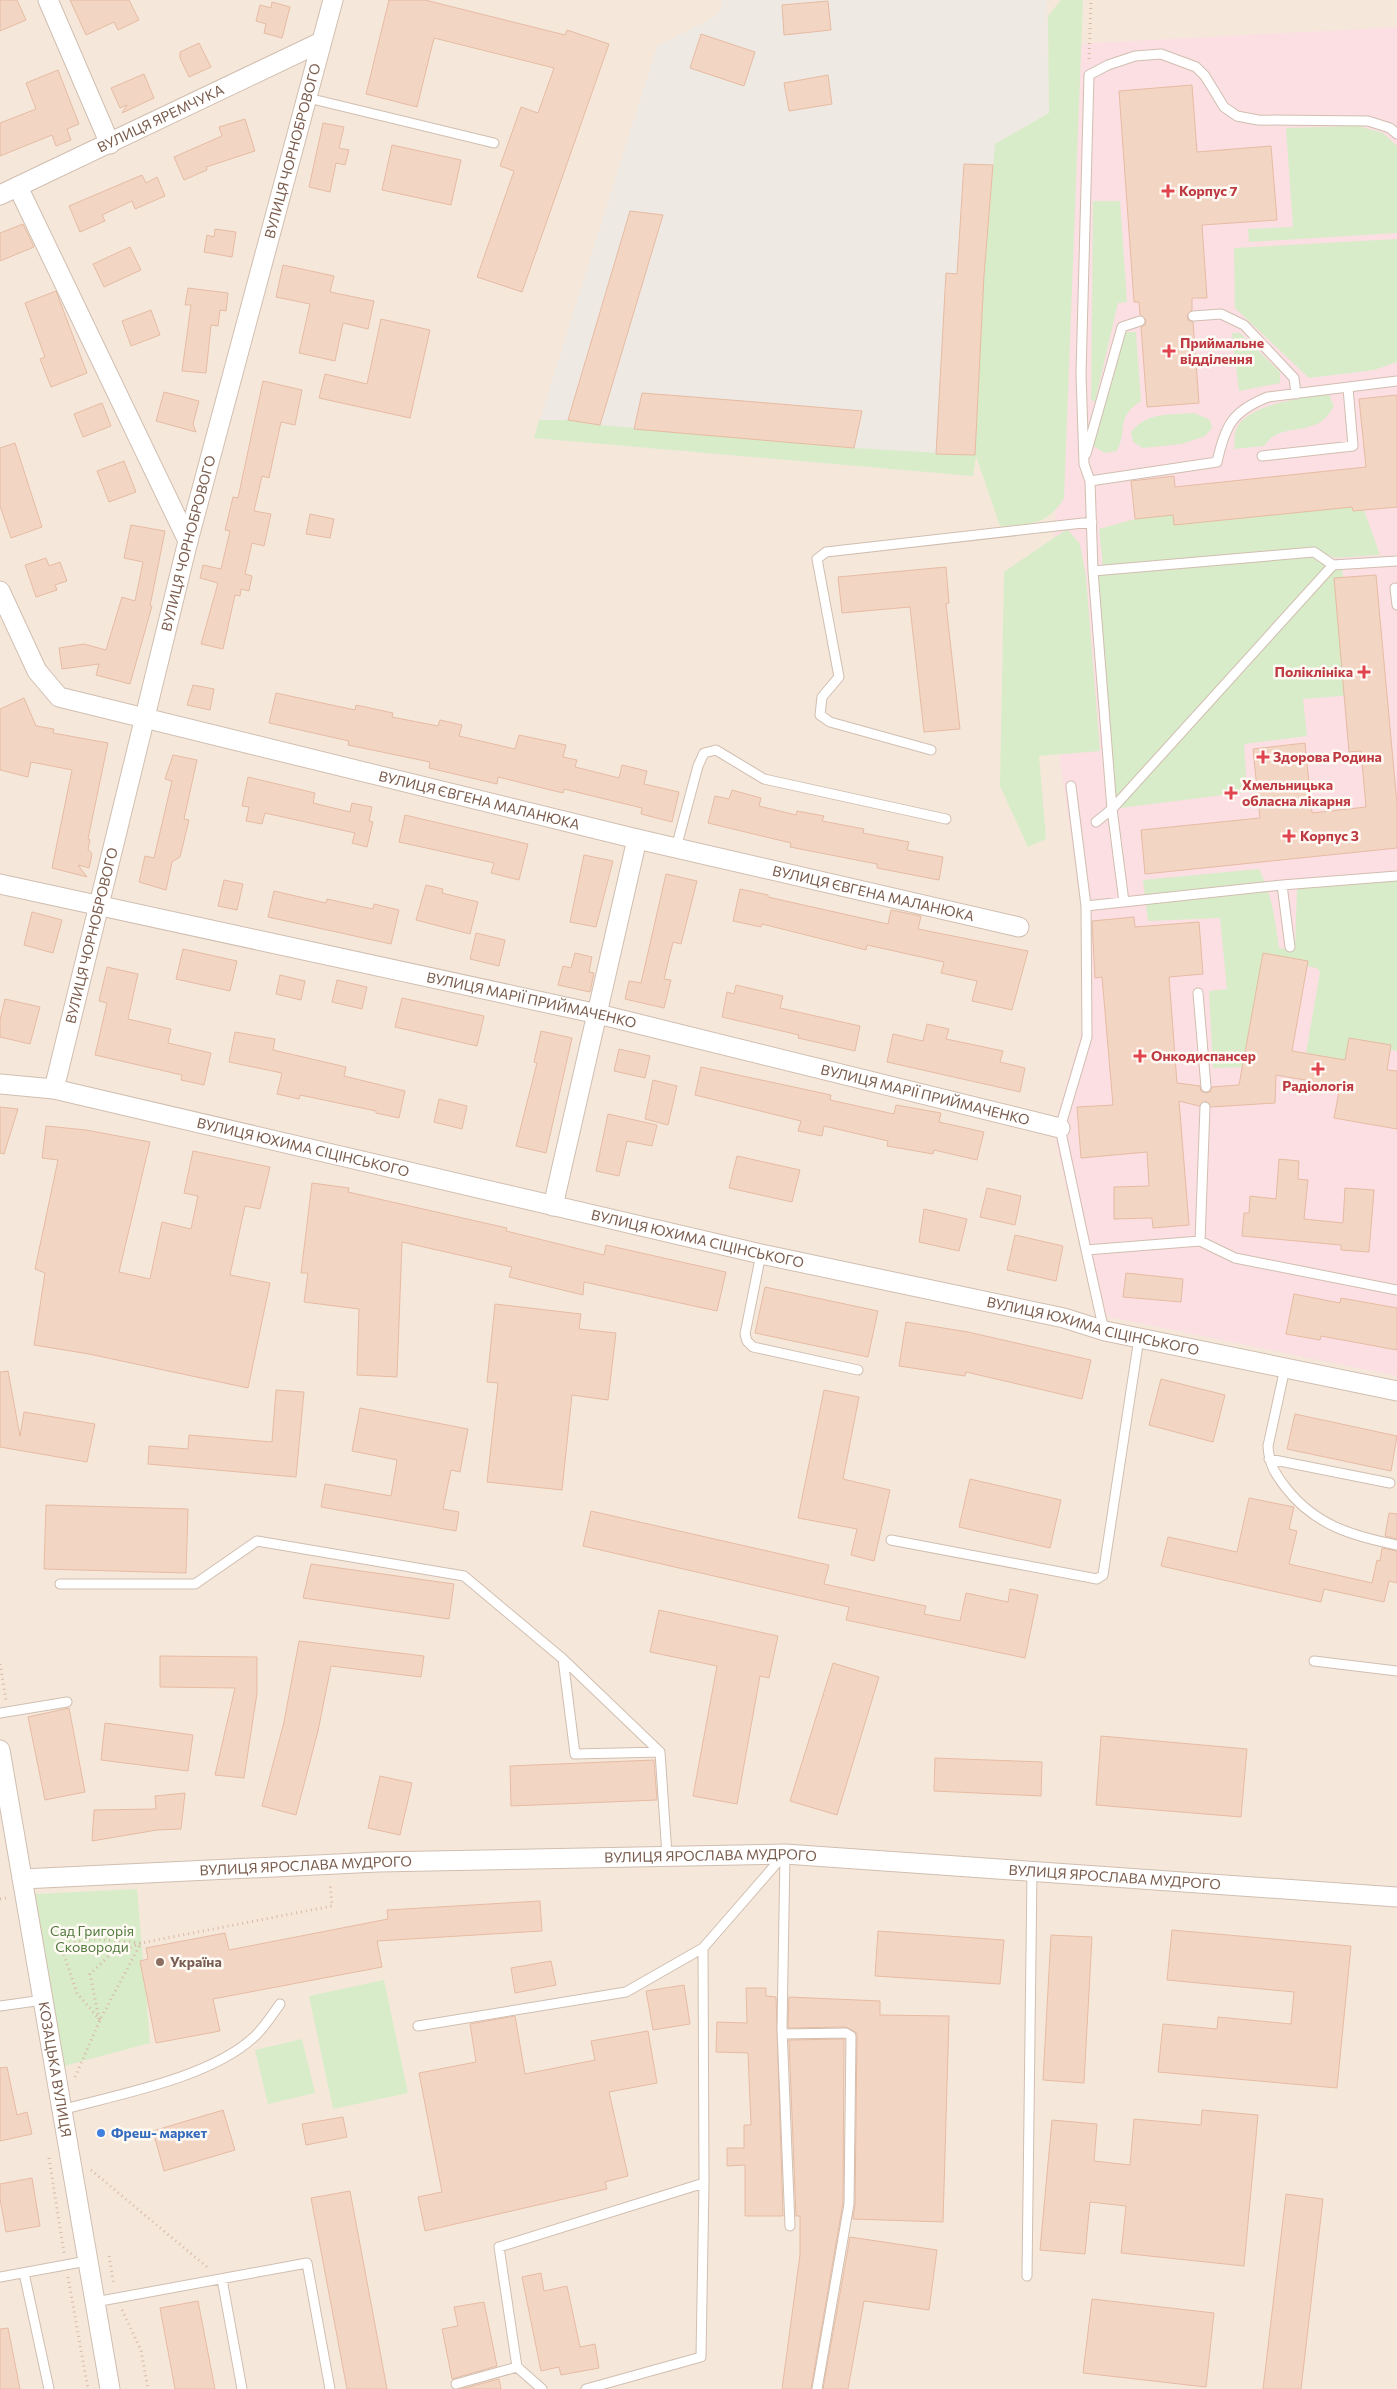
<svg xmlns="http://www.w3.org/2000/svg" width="1397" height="2389" font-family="Commissioner,sans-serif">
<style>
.residential{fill:#f5e8da}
.industrial{fill:#efe9e4}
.medical{fill:#fbdfe3}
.green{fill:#d8ecc9}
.building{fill:#f3d5c3;stroke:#e6bba3}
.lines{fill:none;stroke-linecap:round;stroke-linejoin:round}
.service-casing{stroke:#d1beb0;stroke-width:11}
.minor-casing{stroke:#d1beb0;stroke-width:21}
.path{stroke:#d9b8a5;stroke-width:3;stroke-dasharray:1 4;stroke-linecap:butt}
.service{stroke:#fff;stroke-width:9}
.minor{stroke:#fff;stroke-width:19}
.health-dot{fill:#e0444e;stroke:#fffaf3;stroke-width:2}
.education-dot{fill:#8d6e63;stroke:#fffaf3;stroke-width:2}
.shop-dot{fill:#3f7fe0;stroke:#fffaf3;stroke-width:2}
.labels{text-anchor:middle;stroke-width:5;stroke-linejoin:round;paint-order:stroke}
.street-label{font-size:14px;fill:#7a5c4d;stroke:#fffaf3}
.health-label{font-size:14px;font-weight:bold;fill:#be3a42;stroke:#fffaf3;text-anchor:start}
.park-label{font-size:14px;fill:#537a41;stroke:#fffaf3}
.education-label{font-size:14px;font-weight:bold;fill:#785e54;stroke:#fffaf3;text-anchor:start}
.shop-label{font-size:14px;font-weight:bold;fill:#366cbe;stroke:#fffaf3;text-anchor:start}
</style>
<rect width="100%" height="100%" fill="#fdf6ec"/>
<path class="residential" d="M0,0h1397v2389h-1397z"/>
<path class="industrial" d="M723,0h324l2,113 -54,31 -22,332 -439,-38 123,-392 61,-31z"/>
<path class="medical" d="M1397,27v1349l-302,-62 -42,-184 29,-100 -1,-123 -33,-229 28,-634z"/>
<path class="green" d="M1061,0h22l-19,498c-16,27 -35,27 -64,28l-24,-70 -3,20 -439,-38 5,-18h29l32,5 254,23 121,7 9,-180 11,-131 54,-31 -1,-97z
M1358,126l25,7 14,13v87l-148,9 -1,-13 45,-2 -7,-99z
M1093,201h27l7,101 -9,1 -23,99 -4,-2z
M1397,239v123l-23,8 -65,8 -74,-70 -1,-60z
M1120,332h16l5,69c-26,17 -13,28 -24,50l-12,2 -10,-6 -5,-7z
M1232,333h8l40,39v11l-41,8z
M1316,395h13l5,11c-5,8 -10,16 -20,19 -19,8 -36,1 -50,21l-30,3c1,-6 0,-14 2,-19 9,-24 58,-30 80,-35z
M1194,413l16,7 2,8 -7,8 -23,8 -39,4 -10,-6 -2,-10c16,-20 38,-17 63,-19z
M1352,507l1,4 11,-1 16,45 -45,3 -24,-10 -208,20 -4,-39 36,-10 38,-4 2,10z
M1067,529l13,15 6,33 14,174 -61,5 7,83 -18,8 -28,-61 4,-214z
M1314,552l28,13 11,130 -50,4 4,37 -63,8 3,48 -135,17 -19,-238z
M1259,869c13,26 16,50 20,79l16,2 2,-62 100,-8v171l-42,-8 -5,23 -45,-7 15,-87 -3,-4 -45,-8 -24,107 -35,1 -4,-77 18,-2 -7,-71 -72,3 -5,-41z
M137,1889l13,154 -86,23 -29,-172z
M384,1980l24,113 -75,16 -24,-113z
M302,2039l13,54 -47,11 -13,-54z"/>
<path class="building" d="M0,0h17l9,20 -26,11z
M70,0h59l10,20 -21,10 -4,-8 -28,13z
M389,0h36l140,35 2,-5 42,14 -87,248 -45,-15 37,-106 -14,-5 21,-59 17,6 16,-45 -120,-30 -17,69 -51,-13z
M828,1l3,29 -47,5 -2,-30z
M272,2l18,5 -8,31 -18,-5 2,-9 -10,-3 4,-16 11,3z
M701,34l54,18 -11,34 -54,-18z
M199,43l12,24 -22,10 -9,-19v-6z
M58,70l21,54 -12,5 4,11 -15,6 -4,-11 -52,21v-33l36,-14 -10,-26z
M144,74l10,24 -32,15 5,-8 -7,3 -9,-20z
M828,75l4,29 -43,7 -5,-28z
M1192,85l5,67 74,-6 6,74 -75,5 5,73h-15v12l-5,6 1,4 5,2 6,81 -52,4 -6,-80 4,-2 1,-5 -6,-5 -1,-13h-5l-15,-211z
M245,119l10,32 -49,16 1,3 -23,10 -10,-23 48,-21 -3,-9z
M323,123l21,4 -5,21 10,2 -4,15 -9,-2 -6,29 -21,-5z
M392,145l69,15 -10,45 -69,-15z
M964,164l29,1 -9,110 -9,180 -39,-1 10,-181 11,1z
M142,175l4,8 11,-6 8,19 -30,13 -3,-8 -30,14 3,6 -25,11 -11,-26z
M630,211l33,4 -63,210 -32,-5z
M23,224l11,23 -34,14v-28z
M215,229l21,3 -4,25 -28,-5 3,-17 7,2z
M130,247l11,23 -37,17 -11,-23z
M283,265l51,11 -4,16 44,9 -6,28 -25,-6 -8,38 -36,-8 11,-49 -34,-7z
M188,288l40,5 -2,18 -6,-1 -2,16 -7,-1 -5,48 -24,-2 9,-66h-6z
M56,291l31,82 -36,14 -11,-28 5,-2 -20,-54z
M151,310l9,25 -29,11 -9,-25z
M381,319l49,11 -20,88 -91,-20 6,-24 42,10z
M263,381l39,9 -7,35 -14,-3 -12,56 -7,-2 -8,35 17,3 -7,32 -12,-3 -7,31 7,2 -3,15 -8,-2 -1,7 -5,-1 -12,54 -22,-5 17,-61 -18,-5 3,-13 18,4 9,-38 -5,-1 8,-33 5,1z
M164,392l35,9 -6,23 3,8 -40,-11z
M642,393l114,9 106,9 -8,37 -220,-19z
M1397,395v112l-44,4 -1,-4 -178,18 -1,-10 -38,4 -4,-38 43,-5 1,11 191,-20 -7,-68z
M102,403l9,23 -28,11 -9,-23z
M15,443l27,84 -31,11 -11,-32v-58z
M124,461l12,31 -27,10 -12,-31z
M310,514l24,5 -4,19 -24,-4z
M131,525l34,6 -15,75h2l-22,78 -34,-9 3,-11 -37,5 -3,-21 25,-4 22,6 16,-53 13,4 8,-39 -19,-4z
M46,558l3,8 11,-4 7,19 -12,4 2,5 -21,7 -11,-32z
M946,567l3,36 -3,1 14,125 -36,3 -14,-125 -68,6 -4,-36z
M1376,575l21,229v44l-252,26 -4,-44 119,-12 -7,-69 52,-6 7,70 54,-6 -5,-56 -12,1 -15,-174z
M193,685l21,4 -4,21 -23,-5z
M276,693l79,17 1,-5 37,8 -1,4 46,9 2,-6 22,5 -3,11 56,13 4,-14 47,10 -3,12 14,3 -2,7 44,11 3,-13 25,6 -3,13 35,8 -7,30 -31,-8 1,-6 -78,-19 -1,4 -65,-16 -1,7 -68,-16 1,-6 -82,-17 1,-4 -80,-18z
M24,698l12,28 18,3 -1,4 55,10 -20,96 2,1 -2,9 4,5 -3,14 -11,-3 9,12 -35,-9 20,-98 -41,-8 -3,15 -28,-7v-61z
M173,755l24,5 -13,59 5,1 -9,37 -8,5 -6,28 -27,-8 6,-26 9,2 18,-77 -7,-2z
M248,777l67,16 -2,10 37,9 2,-9 20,4 -3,14 4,1 -6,25 -15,-4 3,-10 -90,-20 -3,11 -16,-3 3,-14 -7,-1z
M732,790l29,8 -2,8 37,9 1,-4 27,5 -2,5 42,8 -1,4 46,9 -2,8 36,7 -4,23 -62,-12v-4l-87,-17 1,-4 -83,-20 7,-27 14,3z
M405,815l123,29 -9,36 -28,-7 3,-10 -95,-21z
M584,855l29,6 -17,66 -26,-5z
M666,874l31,7 -16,63 -8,-2 -9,37 7,1 -7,28 -39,-9 4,-18 12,2z
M224,880l19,4 -6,26 -19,-4z
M426,885l17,4 -1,4 36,9 -8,32 -54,-14z
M740,889l28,6v2l120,27 3,-14 30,6 -3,13 110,22 -16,59 -40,-9 5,-20 -36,-8 3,-11 -77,-17 -1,5 -104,-26 -1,3 -28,-6z
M274,891l52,12 1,-4 46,10 1,-5 25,6 -8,34 -123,-27z
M32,912l30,8 -9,33 -29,-8z
M1134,917l1,10 64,-5 4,52 -34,3 8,106 23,3 1,5 5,2 4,-1 2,-5 27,-2 24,-132 45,8 -16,90 53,9 4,-22 42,7 -4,25 10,1v58l-63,-11 6,-32 -64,-11 -1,28 -64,4 -5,-6 -7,5 -20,-5 10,124 -36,3 -1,-10 -38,1v-32l35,-1 -2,-34 -66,6 -4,-51 36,-2 -11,-128 -7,1 -3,-57z
M476,933l29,7 -6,26 -29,-7z
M183,949l54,12 -7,30 -54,-12z
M575,953l17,4 -3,15 5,1 -4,19 -32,-7 5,-19 8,2z
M107,967l31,7 -10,45 43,10 -3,14 43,10 -7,32 -23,-5 1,-5 -87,-20 12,-52 -8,-2z
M280,975l25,6 -4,19 -25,-6z
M337,980l30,7 -5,22 -30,-7z
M736,985l47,11 -3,12 80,18 -5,25 -57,-13 1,-3 -77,-18 5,-25 7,2z
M402,998l82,18 -7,30 -82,-19z
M5,999l35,8 -10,37 -30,-7v-17z
M927,1024l22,5 -3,10 57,12 -3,11 25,6 -5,24 -133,-30 6,-28 30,7z
M541,1031l31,7 -26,115 -30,-7 21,-83 -3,-1z
M235,1032l40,7 -2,11 73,17 -2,9 61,15 -6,27 -23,-5v-2l-76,-16 -1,4 -22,-5 5,-21 -53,-11z
M619,1049l31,7 -5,22 -31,-7z
M701,1067l130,28 -1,5 64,14 2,-9 45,8 -2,9 45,10 -7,28 -43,-10 -1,4 -46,-8 1,-5 -64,-15 -2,10 -24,-5 3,-10 -106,-26z
M653,1080l24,6 -9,39 -23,-6z
M439,1099l28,7 -5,23 -28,-7z
M0,1107l18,2 -14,45 -4,-1z
M608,1114l49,11 -5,21 -25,-5 -8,35 -23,-5z
M46,1126l40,4 64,12 -31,130 31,7 12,-57 29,7 7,-33 -14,-3 9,-42 77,16 -10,42 -15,-3 -15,69 40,8 -22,105 -159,-34 -55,-9 11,-72 -10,-4 23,-109 -16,-2z
M737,1156l63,14 -8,32 -63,-14z
M1279,1159l20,2 -1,18 10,1 -4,39 39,4 2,-35 29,2 -5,62 -28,-2v-5l-99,-9 2,-23h5l1,-17 26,3z
M312,1183l37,5 -1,4 159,36 -1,3 98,24 2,-10 120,27 -9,39 -133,-29 -1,13 -74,-18 3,-10 -110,-25 -5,135 -40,-2 2,-66 -55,-7 4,-29h-7z
M987,1188l34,8 -6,29 -35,-8z
M924,1209l43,10 -8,32 -40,-9z
M1015,1235l48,11 -7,35 -49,-11z
M1126,1273l57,6 -2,23 -58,-5z
M765,1287l113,24 -10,46 -113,-24z
M1294,1294l46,9 1,-5 56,10v42l-76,-14 -1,4 -34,-6z
M495,1304l86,10 -2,15 37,4 -8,67 -36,-5 -10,95 -75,-8 11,-99 -11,-1z
M906,1322l62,10 123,28 -9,39 -116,-27 -1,4 -66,-10z
M8,1371l12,65 4,-24 71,12 -8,38 -87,-15v-75z
M1161,1379l64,16 -12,47 -64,-17z
M276,1390l28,2 -8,85 -148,-13 1,-18 39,3 1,-14 83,7z
M824,1390l35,7 -16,82 47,11 -16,71 -23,-6 6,-26 -59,-11z
M360,1408l108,21 -8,43 -9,-2 -8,39 16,3 -3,19 -135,-24 4,-23 66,12 6,-36 -45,-9z
M1295,1414l102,22 -6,35 -104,-22z
M970,1479l91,21 -11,48 -91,-21z
M1249,1498l45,9 -5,22 8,2 -8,33 83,19 5,-23 3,1 2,-13 15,3v32l-8,-2 -5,21 -60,-13 -3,13 -160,-36 7,-29 69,15z
M46,1505l142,4 -2,64 -142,-4z
M591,1511l238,54 -5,19 102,22 -2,8 36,7 6,-28 42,9 2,-13 28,6 -13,63 -179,-38 3,-13 -266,-61z
M1389,1513l8,1v25l-12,-3z
M311,1564l143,20 -5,35 -146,-21z
M659,1610l119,26 -9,42 -9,-2 -23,128 -44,-8 24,-130 -67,-14z
M299,1641l125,15 -3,21 -90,-11 -13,65 -22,84 -34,-9 22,-84z
M160,1656l97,1v36l-13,85 -29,-3 20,-87 -75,-1z
M833,1663l46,14 -42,138 -47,-14z
M69,1708l16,84 -40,8 -17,-83z
M105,1723l88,12 -5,36 -87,-11z
M1101,1736l146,13 -6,68 -145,-12z
M935,1758l107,4 -1,34 -107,-5z
M654,1760l3,40 -146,6 -1,-40z
M380,1776l32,7 -12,52 -32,-7z
M185,1793l-4,36 -24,1 -65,11 2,-31 62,-1 -1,-13z
M540,1901l2,30 -165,10 5,26 -169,32 7,32 -64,12 -16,-82 8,-2 -2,-11 79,-15 4,17 159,-31 -1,-9z
M1172,1930l179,16 -14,142 -179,-16 5,-48 54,5 1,-12 73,7 3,-32 -127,-12z
M878,1931l126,9 -4,44 -125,-8z
M1051,1935l41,2 -8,146 -41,-3z
M551,1961l5,24 -41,8 -4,-25z
M684,1985l6,39 -37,6 -7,-39z
M746,1988h20v8l10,1 7,219h-38v-51l-18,1v-18h17v-23h7l-3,-72 -32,-1 1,-30 30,1z
M789,1997l91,4v14l69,1 -6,206 -90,-3 2,-15 2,-171 -11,-6 -58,1z
M515,2016l10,58 70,-14 -4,-19 57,-10 9,52 -48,9 19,84 -23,6 2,7 -182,42 -7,-34 24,-5 -23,-119 57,-11 -6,-38z
M844,2039l-1,164 -32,186h-29l18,-134v-39h-4l-7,-176z
M7,2067l10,48 10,-3 5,22 -32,7v-73z
M223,2110l12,40 -71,21 -11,-40z
M1202,2110l56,5 -14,151 -123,-13 5,-47 -36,-4 -5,52 -45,-4 12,-130 45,4 -3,37 36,4 4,-46 67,6z
M343,2117l4,20 -41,8 -4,-21z
M32,2178l8,48 -34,6 -6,-33v-15z
M350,2191l37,198h-40l-36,-191z
M1286,2194l37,5 -22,190h-38z
M850,2237l87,13 -8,60 -65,-9 -16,88h-25z
M541,2273l3,18 23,-5 13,61 15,-3 4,24 -38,7 -2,-8 -18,4 -19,-94z
M1092,2299l122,14 -8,74 -123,-14z
M198,2301l17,88h-40l-15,-81z
M484,2302l13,64 -45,13 -10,-50 16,-3 -4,-19z
M8,2328l12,61h-20v-60z
M499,2379l2,10h-40z"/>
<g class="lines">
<defs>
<path id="service" d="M308,98l186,45
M1397,134l-7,-6 -22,-7 -110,-1 -21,-4 -13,-9 -19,-31 -9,-9 -35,-13 -26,2 -27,9 -19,10 -8,299 3,90 6,17 3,90 19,238 221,-244 64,-4
M1193,316l28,-2 23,11 50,53 2,16
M1086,454l36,-127 18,-6
M1262,456l91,-10 -5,-58
M1090,481l127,-19c8,-36 15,-51 51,-65l129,-16
M1093,571l221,-19 19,13
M1395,588l2,17
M931,750l-101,-28 -10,-7 2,-18 17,-20 -22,-118 9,-7 266,-30
M1071,786l15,120 1,131 -27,91 26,122
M1112,809l12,93
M1096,822l16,-13
M676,848l22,-82 6,-13 12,-3 48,29 182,40
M1282,885l8,62
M1086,906l196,-21 115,-9
M1198,993l8,94
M1200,1241l5,-134
M761,1254l-16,80 2,7 6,6 105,23
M1104,1331l-18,-81 114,-9 35,17 162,32
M1285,1368l-17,78c1,18 7,28 18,42 29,37 66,48 111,57
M1269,1459l121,24
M891,1540l206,39 6,-4 36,-237
M60,1584h135l62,-43 207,35 99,83 97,93 7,103
M563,1659l12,95 85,-2
M1314,1661l83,10
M0,1713l67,-11
M785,1854l-3,175 2,5 62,-1 5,3 -2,168 -32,185
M0,2006l43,-6
M418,2026l208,-34 77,-44 80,-92
M782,2029l8,197
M61,2110c58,-16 149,-32 193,-73 10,-9 18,-22 26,-33
M24,2273l25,116
M1027,2276l5,-406
M0,2277l87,-16
M222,2279l20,110
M95,2302l212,-39 23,126
M517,2367l25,22
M456,2384l61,-17 -18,-120 205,-64 -1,-235
M586,2389l115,-32 3,-174"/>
<g id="minor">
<path d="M48,0l62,144"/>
<path d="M18,187l170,354"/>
<path id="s1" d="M0,195l321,-153"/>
<path id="s2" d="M0,591l37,80 22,26 578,142 382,88"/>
<path id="s3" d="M0,884l598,130 462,114"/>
<path id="s4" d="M0,1084l54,5 707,165 303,64 41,13 292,60"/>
<path id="s5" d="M54,1089l134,-548 145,-541"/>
<path d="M553,1206l84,-367"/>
<path id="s6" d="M0,1750l110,639"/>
<path id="s7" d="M22,1879l356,-17 407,-8 612,43"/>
</g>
</defs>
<use href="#service" class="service-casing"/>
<use href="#minor" class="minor-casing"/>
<path class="path" d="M1089,59l2,-59
M0,1664l6,36
M0,1899l7,-1
M99,2019l-9,-45 18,-17 33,-14
M100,2020l-23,-27 -14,-41 8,-10 25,-3 45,4 191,-37 -2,-23
M75,2077l25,-57 41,-77
M49,2158l15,95
M91,2170l116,97
M109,2256l5,29
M68,2277l20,112
M122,2310l19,40 7,39"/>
<use href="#service" class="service"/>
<use href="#minor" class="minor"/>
</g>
<g class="health-dot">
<path d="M1165.5 183.5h5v5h5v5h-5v5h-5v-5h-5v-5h5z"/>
<path d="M1166.5 343.5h5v5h5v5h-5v5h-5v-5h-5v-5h5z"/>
<path d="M1361.5 664.5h5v5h5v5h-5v5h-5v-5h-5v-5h5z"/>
<path d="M1260.5 749.5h5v5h5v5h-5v5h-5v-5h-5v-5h5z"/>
<path d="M1228.5 785.5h5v5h5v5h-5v5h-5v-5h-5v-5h5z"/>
<path d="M1286.5 828.5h5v5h5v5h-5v5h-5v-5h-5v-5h5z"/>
<path d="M1137.5 1048.5h5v5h5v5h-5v5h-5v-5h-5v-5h5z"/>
<path d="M1315.5 1061.5h5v5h5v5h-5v5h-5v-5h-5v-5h5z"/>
</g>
<circle class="education-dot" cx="160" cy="1962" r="5"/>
<circle class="shop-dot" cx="101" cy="2133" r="5"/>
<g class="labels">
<g class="street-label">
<text dy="5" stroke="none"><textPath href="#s1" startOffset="178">ВУЛИЦЯ ЯРЕМЧУКА</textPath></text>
<text dy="5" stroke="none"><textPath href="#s5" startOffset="968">ВУЛИЦЯ ЧОРНОБРОВОГО</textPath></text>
<text dy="5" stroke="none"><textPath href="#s5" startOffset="562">ВУЛИЦЯ ЧОРНОБРОВОГО</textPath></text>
<text dy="5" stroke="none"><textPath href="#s2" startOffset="555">ВУЛИЦЯ ЄВГЕНА МАЛАНЮКА</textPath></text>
<text dy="5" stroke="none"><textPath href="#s2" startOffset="960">ВУЛИЦЯ ЄВГЕНА МАЛАНЮКА</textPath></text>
<text dy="5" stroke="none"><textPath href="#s5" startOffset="158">ВУЛИЦЯ ЧОРНОБРОВОГО</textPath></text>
<text dy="5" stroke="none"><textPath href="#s3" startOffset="544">ВУЛИЦЯ МАРІЇ ПРИЙМАЧЕНКО</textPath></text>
<text dy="5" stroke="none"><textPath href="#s3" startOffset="949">ВУЛИЦЯ МАРІЇ ПРИЙМАЧЕНКО</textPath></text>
<text dy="5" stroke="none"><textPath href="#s4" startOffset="310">ВУЛИЦЯ ЮХИМА СІЦІНСЬКОГО</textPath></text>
<text dy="5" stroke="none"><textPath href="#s4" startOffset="715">ВУЛИЦЯ ЮХИМА СІЦІНСЬКОГО</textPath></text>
<text dy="5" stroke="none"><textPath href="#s4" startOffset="1120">ВУЛИЦЯ ЮХИМА СІЦІНСЬКОГО</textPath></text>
<text dy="5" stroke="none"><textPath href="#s7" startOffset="689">ВУЛИЦЯ ЯРОСЛАВА МУДРОГО</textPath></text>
<text dy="5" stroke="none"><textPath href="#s7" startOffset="284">ВУЛИЦЯ ЯРОСЛАВА МУДРОГО</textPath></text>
<text dy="5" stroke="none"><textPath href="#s7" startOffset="1094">ВУЛИЦЯ ЯРОСЛАВА МУДРОГО</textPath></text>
<text dy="5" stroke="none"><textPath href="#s6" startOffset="324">КОЗАЦЬКА ВУЛИЦЯ</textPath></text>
</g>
<g class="health-label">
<text x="1179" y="196">Корпус 7</text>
<text x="1180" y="348">Приймальне<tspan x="1180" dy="16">відділення</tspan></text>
<text x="1353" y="677" text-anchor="end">Поліклініка</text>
<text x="1273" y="762">Здорова Родина</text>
<text x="1242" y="790">Хмельницька<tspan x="1242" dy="16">обласна лікарня</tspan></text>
<text x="1300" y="841">Корпус 3</text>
<text x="1151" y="1061">Онкодиспансер</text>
<text x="1318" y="1091" text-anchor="middle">Радіологія</text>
</g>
<g class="park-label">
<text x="92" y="1936">Сад Григорія<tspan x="92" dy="16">Сковороди</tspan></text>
</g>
<g class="education-label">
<text x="170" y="1967">Україна</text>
</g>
<g class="shop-label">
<text x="111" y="2138">Фреш- маркет</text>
</g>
</g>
</svg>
